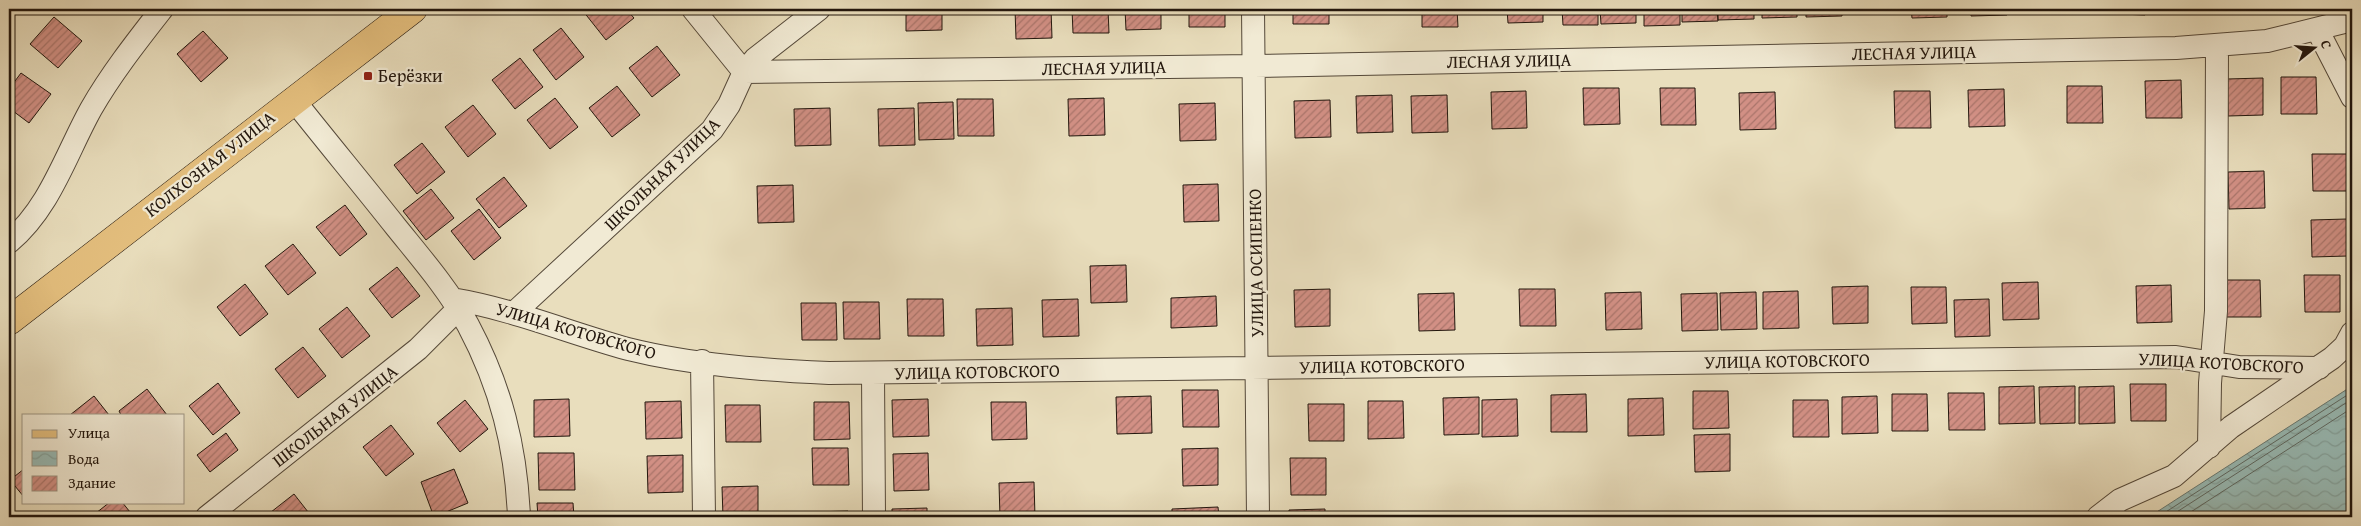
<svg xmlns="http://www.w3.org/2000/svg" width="2361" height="526" font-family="'Gentium Book Plus',serif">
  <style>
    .water { fill: url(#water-waves); stroke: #697972 }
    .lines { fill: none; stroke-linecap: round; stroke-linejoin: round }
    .shore { stroke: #5d6862; stroke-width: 1 }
    .building { fill: url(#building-hatch); stroke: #22160d }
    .minor-casing { stroke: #544839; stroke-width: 24 }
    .major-casing { stroke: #22160d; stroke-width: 29 }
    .minor { stroke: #f1ead4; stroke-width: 22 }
    .major { stroke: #e4bf7e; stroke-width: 28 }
    .poi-dot { fill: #8f2418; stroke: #f1ead4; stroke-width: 2 }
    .labels { text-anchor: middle; stroke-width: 4.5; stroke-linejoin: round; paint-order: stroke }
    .street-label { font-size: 18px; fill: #22160d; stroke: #f1ead4 }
    .poi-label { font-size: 18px; fill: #22160d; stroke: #f1ead4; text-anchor: start }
  </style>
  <defs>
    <pattern id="water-waves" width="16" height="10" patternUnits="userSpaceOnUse" patternTransform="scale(1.25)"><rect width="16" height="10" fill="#98bbb6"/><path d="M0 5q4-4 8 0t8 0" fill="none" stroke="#83a09b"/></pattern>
    <pattern id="building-hatch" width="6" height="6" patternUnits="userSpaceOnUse" patternTransform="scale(1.25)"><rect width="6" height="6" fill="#d29085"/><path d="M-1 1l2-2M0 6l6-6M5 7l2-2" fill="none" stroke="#aa756b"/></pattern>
  </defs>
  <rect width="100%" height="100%" fill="#e9debd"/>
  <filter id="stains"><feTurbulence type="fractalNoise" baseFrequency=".004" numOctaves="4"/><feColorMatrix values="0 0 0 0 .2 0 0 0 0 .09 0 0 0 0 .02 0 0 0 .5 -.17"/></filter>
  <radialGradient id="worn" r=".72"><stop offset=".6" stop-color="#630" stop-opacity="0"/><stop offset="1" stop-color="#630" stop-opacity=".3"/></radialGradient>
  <path class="water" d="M2352 386V510L2349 517H2149Z"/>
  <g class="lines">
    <path class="shore" d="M2158 517 2352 392
      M2169 517 2352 399
      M2183 517 2352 408"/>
  </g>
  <path class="building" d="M586 9H626L634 18 606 40 583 11Z
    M906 9H942V30L906 31Z
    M1015 9H1051L1052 38 1016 39Z
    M1072 9H1108L1109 33H1073Z
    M1125 9H1161V29L1126 30Z
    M1189 9H1225V27H1189Z
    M1293 9H1329V24H1293Z
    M1422 9H1457L1458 27H1422Z
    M1507 9H1543V22L1508 23Z
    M1562 9H1598V25H1563Z
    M1600 9H1636V23L1601 24Z
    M1644 9H1680V25L1644 26Z
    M1682 9H1717L1718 21 1682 22Z
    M1718 9H1754V19L1718 20Z
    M1762 9H1797V17L1762 18Z
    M1806 9H1842V16L1806 17Z
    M1911 9H1947V17L1912 18Z
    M1971 9H2007V15L1971 16Z
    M2056 9H2092V13L2056 14Z
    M2120 9H2145V15L2120 14Z
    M2158 9H2183L2182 14 2157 13Z
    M2191 9H2226V11L2191 12Z
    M54 17 82 41 58 68 30 44Z
    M561 28 584 57 556 80 533 50Z
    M203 31 228 58 201 82 177 54Z
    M657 46 680 75 652 97 629 68Z
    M520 58 543 87 515 109 492 80Z
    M21 73 51 94 29 123 9 108V89Z
    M2281 77H2316L2317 114H2281Z
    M2263 78V115L2228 116 2227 79Z
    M2181 80 2182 118H2146L2145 81Z
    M617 86 640 115 612 137 589 108Z
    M2067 86H2102L2103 123H2067Z
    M1583 88H1619L1620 124 1584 125Z
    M1660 88H1695L1696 125H1661Z
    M2004 89 2005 126 1969 127 1968 90Z
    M1526 91 1527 128 1492 129 1491 92Z
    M1894 91H1930L1931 128H1895Z
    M1775 92 1776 129 1740 130 1739 93Z
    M1392 95 1393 132 1357 133 1356 96Z
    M1447 95 1448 132 1412 133 1411 96Z
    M555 98 578 127 550 149 527 120Z
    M1104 98 1105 135 1069 136 1068 99Z
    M957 99H993L994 136H958Z
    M1330 100 1331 137 1295 138 1294 101Z
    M953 102 954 139 919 140 918 103Z
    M1215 103 1216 140 1180 141 1179 104Z
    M473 105 496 134 468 157 445 127Z
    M830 108 831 145 795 146 794 109Z
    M914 108 915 145 879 146 878 109Z
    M422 143 445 172 417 194 394 165Z
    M2312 154H2348L2349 191H2313Z
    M2264 171 2265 208 2229 209 2228 172Z
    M504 177 527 206 499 228 476 199Z
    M1218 184 1219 221 1184 222 1183 185Z
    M793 185 794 222 758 223 757 186Z
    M431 189 454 218 426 240 403 211Z
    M345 205 367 234 340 256 316 227Z
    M479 209 501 238 474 260 451 231Z
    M2347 219 2348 256 2312 257 2311 220Z
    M293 244 316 273 288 295 265 266Z
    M1126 265 1127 302 1091 303 1090 266Z
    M397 267 420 296 392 318 369 289Z
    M2304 275H2340V312H2305Z
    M2225 280H2260L2261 317H2226Z
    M2038 282 2039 319 2003 320 2002 283Z
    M245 284 268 314 240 336 217 307Z
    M2171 285 2172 322 2137 323 2136 286Z
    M1868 286V323L1833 324 1832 287Z
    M1911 287H1946L1947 323 1912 324Z
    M1330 289V326L1295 327 1294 290Z
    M1519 289H1555L1556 326H1520Z
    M1798 291 1799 328 1763 329V292Z
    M1641 292 1642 329 1606 330 1605 293Z
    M1756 292 1757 329 1721 330 1720 293Z
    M1454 293 1455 330 1419 331 1418 294Z
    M1717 293 1718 330 1682 331 1681 294Z
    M1216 296 1217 326 1171 328V298Z
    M907 299H943L944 336H908Z
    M1078 299 1079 336 1043 337 1042 300Z
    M1989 299 1990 336 1955 337 1954 300Z
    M843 302H879L880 339H844Z
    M801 303H836L837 340H802Z
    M347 307 370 336 342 358 319 329Z
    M1012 308 1013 345 977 346 976 309Z
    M303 347 326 376 298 398 275 369Z
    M218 383 240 413 213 435 189 406Z
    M2130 384H2166V421H2131Z
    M2034 386 2035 423 1999 424V387Z
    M2075 386V423L2040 424 2039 387Z
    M2114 386 2115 423 2079 424V387Z
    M147 389 167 415H121L119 411Z
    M1182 390H1218L1219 427H1183Z
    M1693 391H1728L1729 428 1693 429Z
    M1948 393H1984L1985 430H1949Z
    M1586 394 1587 432H1551V395Z
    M1892 394H1927L1928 431H1892Z
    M94 396 109 415H70Z
    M1151 396 1152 433 1117 434 1116 397Z
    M1877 396 1878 433 1842 434V397Z
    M1479 397V434L1444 435 1443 398Z
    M1663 398 1664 435 1628 436V399Z
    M569 399 570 436 534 437V400Z
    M928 399 929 436 893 437 892 400Z
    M1517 399 1518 436 1482 437V400Z
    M465 400 488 429 460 452 437 423Z
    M1793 400H1828L1829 437H1793Z
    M681 401 682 438 646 439 645 402Z
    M1368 401H1403L1404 438 1368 439Z
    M814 402H849L850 439 814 440Z
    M991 402H1026L1027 439 992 440Z
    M1308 404H1344V441H1309Z
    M725 405H760L761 442H726Z
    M391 425 414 454 386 476 363 447Z
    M226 433 238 450 210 472 197 455Z
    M1730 434V471L1695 472 1694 435Z
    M812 448H848L849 485H813Z
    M1218 448V485L1183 486 1182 449Z
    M538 453H574L575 490H539Z
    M928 453 929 490 894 491 893 454Z
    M683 455V492L648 493 647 456Z
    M1290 458H1326V495H1291Z
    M24 469V497L10 480Z
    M454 469 468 503 434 517 421 482Z
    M1034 482 1035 517H1000L999 483Z
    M758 486V517H723L722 487Z
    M294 494 312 517H267L266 516Z
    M110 502H122L134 517H91Z
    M537 503H573L574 517H538Z
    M1218 507 1219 517H1172V509Z
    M927 508V517H892V509Z
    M1325 509V517H1289V510Z
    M848 511V517H813V512Z
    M683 513V517H648L647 514Z"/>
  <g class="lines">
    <g class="minor-casing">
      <path id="minor" d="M693 9 744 72 1254 66 2176 48 2267 41 2352 20
        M1253 9 1258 517
        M2317 29 2352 97
        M293 99C327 142 362 184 396 227 421 258 448 289 468 325 501 387 516 447 519 517
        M9 242C50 208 66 154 91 109 111 74 137 41 162 9
        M452 299C513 309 569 333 628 349 692 365 764 370 829 373L2176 357 2239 367 2319 368
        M514 313 712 130 729 105 744 72 755 59 819 9
        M702 361 704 517
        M873 374 874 517
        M2209 447 2210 383 2216 311 2217 46
        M207 517 418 349 458 309
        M2098 517 2120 500 2174 476 2231 427 2332 358 2345 346 2352 333"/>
    </g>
    <g class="major-casing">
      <path id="major" d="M9 321 413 9"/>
    </g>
    <use href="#minor" class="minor"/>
    <use href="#major" class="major"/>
  </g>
  <rect class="poi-dot" x="363" y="71" width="10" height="10" rx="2.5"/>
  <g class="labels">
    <g class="street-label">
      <text transform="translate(1914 53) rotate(-1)" y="6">ЛЕСНАЯ УЛИЦА</text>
      <text transform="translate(1509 61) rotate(-1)" y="6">ЛЕСНАЯ УЛИЦА</text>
      <text transform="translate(1104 68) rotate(-1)" y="6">ЛЕСНАЯ УЛИЦА</text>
      <text transform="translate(210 164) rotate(-38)" y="6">КОЛХОЗНАЯ УЛИЦА</text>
      <text transform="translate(662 174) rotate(-44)" y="6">ШКОЛЬНАЯ УЛИЦА</text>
      <text transform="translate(1256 263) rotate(-91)" y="6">УЛИЦА ОСИПЕНКО</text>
      <text transform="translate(576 331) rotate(16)" y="6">УЛИЦА КОТОВСКОГО</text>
      <text transform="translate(1787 361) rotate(-1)" y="6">УЛИЦА КОТОВСКОГО</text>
      <text transform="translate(2221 363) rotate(3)" y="6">УЛИЦА КОТОВСКОГО</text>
      <text transform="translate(1382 366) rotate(-1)" y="6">УЛИЦА КОТОВСКОГО</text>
      <text transform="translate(977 372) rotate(-1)" y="6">УЛИЦА КОТОВСКОГО</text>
      <text transform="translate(335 416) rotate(-38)" y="6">ШКОЛЬНАЯ УЛИЦА</text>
    </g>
    <g class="poi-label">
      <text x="378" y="82">Берёзки</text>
    </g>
  </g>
  <rect width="2361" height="526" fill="none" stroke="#e9debd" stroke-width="30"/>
  <rect x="10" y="10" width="2341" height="506" fill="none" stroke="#22160d" stroke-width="2.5"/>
  <rect x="15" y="15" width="2331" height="496" fill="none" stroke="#22160d"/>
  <rect x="22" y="414" width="162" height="90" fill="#f1ead4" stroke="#9e9584"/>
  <rect x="32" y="430" width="25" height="8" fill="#e4bf7e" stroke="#9e9584"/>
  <text x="68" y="438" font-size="15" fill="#22160d">Улица</text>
  <rect x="32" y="451" width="25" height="15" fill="url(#water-waves)" stroke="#9e9584"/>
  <text x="68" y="464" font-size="15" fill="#22160d">Вода</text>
  <rect x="32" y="476" width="25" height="15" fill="url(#building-hatch)" stroke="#9e9584"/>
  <text x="68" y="488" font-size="15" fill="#22160d">Здание</text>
  <g transform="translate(2314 48) rotate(73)" stroke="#f1ead4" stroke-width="4" paint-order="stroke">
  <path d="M0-4L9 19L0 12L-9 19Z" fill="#22160d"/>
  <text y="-8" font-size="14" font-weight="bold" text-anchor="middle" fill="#22160d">С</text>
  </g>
  <rect width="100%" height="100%" filter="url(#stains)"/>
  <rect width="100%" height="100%" fill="url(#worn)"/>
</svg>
